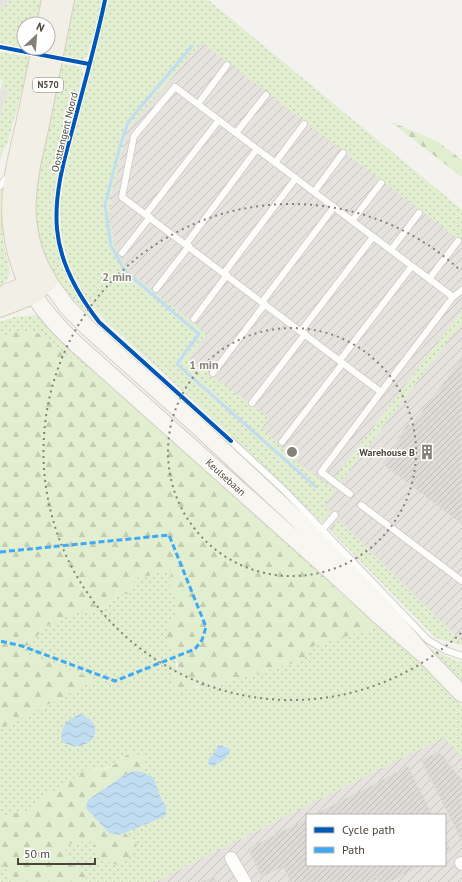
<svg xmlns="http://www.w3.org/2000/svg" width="462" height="882" font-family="'PT Sans',sans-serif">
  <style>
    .industrial { fill: url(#industrial-furrows); fill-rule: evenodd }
    .green { fill: url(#green-dots); fill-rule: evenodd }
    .forest { fill: url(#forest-firs) }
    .parking { fill: #e6e3df }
    .water { fill: url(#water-waves) }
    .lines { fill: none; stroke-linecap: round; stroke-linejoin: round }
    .stream { stroke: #c0ddf1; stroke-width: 3 }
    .building { fill: url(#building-hatch); stroke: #dcd9d4 }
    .service-casing { stroke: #d2d0cb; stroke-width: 8 }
    .minor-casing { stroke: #d2d0cb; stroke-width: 14 }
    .secondary-casing { stroke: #d3cfc5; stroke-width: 18 }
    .primary-casing { stroke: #d6cebb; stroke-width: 20 }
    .service { stroke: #fdfdfc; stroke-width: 6 }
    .minor { stroke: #fdfdfc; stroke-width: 12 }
    .secondary { stroke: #f7f6f1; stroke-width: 16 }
    .primary { stroke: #f2efe6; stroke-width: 18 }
    .quiet { stroke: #3fa9f5; stroke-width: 3; stroke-dasharray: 6 3; stroke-linecap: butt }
    .cycleway-casing { stroke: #fff; stroke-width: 6 }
    .cycleway { stroke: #0057b8; stroke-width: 4 }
    .ring { fill: none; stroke: #868178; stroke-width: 2; stroke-dasharray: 2 4 }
    .labels { text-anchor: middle; stroke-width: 3; stroke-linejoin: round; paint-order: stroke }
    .shield { fill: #fff; stroke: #817c74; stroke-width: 1 }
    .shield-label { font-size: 9px; font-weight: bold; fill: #4b4439 }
    .street-label { font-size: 10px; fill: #4b4439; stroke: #fff }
    .poi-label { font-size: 10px; font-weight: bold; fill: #4b4439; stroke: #fff; text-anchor: end }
    .centre { fill: #868178; stroke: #fff; stroke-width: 2 }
    .ring-label { font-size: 12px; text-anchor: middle; font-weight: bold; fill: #868178; stroke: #fff; stroke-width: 3; stroke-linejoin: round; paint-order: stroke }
  </style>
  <defs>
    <pattern id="industrial-furrows" width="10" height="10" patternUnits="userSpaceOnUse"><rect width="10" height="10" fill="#e6e2de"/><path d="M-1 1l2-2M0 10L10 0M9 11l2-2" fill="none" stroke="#c7c3bf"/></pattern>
    <pattern id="green-dots" width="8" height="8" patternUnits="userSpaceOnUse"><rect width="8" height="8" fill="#e1eecf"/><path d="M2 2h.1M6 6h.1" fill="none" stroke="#c3cdb2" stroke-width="1.8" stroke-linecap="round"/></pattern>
    <pattern id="forest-firs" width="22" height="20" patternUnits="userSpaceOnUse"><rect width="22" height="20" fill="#e1eecf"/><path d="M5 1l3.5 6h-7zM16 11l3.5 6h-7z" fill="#c3cdb2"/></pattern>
    <pattern id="water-waves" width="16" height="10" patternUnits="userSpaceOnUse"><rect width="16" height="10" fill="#c0ddf1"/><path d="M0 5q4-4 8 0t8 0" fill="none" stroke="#a6bfcf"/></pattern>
    <pattern id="building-hatch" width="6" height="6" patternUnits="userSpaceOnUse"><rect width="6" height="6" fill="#dedbd6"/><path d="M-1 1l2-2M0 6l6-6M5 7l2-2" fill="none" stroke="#c0bdb8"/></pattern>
  </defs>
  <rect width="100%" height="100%" fill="#f4f2ee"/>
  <path class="industrial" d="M214 5 462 210V645L436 638 321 521 170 379 122 272 102 207 123 117Z
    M462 730V882H155L444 737ZM307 815H445V865H307Z"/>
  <path class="green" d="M10 0H43L37 24H24V48L0 43V12Z
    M72 0H102L100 13 88 55 83 60 60 55Z
    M108 0H208L462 210V242L202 43 132 124 127 132 111 196 110 219 115 248 129 272 208 334 189 358 269 418 262 428 298 463 335 490 325 506 331 512 321 521 170 379 107 323 85 297 68 263 61 232 60 206 63 183 69 151Z
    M0 52 31 57 8 142 2 153 0 162V117L8 91 1 88 3 81 0 79Z
    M59 63 81 67 83 74 56 185 53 218 60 257 68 280 91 318C75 301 55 283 46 261 42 251 37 239 36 229 29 176 49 114 59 63Z
    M2 187 1 205 3 239 10 272 8 278 0 288V190Z
    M462 311V323L341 482 335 477Z
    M36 315 96 373 73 360 40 334 22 330 0 338V322L14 317Z
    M338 519 462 642V645L436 638 334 534V527Z
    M172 569 169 583 176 600 175 616 167 640C178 658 178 661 173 682L197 688 224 682 297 662 303 659 312 646 374 628 347 599 381 624 453 694 462 706V758L444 737 155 882H86L85 873 72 866 65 848 72 843 94 841 137 844 125 833 120 835 123 757C107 770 103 769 83 770L72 781 38 800 26 811 18 812 6 816 0 814V729L96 680 18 651 31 643 45 627 68 615 106 608 134 579ZM225 745 229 748 230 752 220 761 217 750 218 746Z
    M424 646 450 658 462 662V685Z
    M0 862 7 870 12 882H0Z"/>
  <path class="forest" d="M389 121 437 141 462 160V177Z
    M22 330 40 334 73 360 96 373C190 455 289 536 374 628L313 646 303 659 297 662 224 682 175 691 173 682 178 665 174 652 167 640 168 624 175 616 176 600 169 583 172 570 135 579 133 593 117 595 106 608 68 615 45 627 31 643 18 651 96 680 0 729V338Z
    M133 752 145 758 142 772C127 771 117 780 104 788L120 835 125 833 137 844 134 853 120 866 104 860 95 851 94 841 72 843 65 848 72 866 85 873 86 882H12L7 870 0 862V814L6 816 18 812 26 811 38 800 72 781 83 770C92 770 104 771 112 766 119 761 124 756 133 752Z"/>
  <path class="parking" d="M0 0H10L0 12Z
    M1 88 8 91 0 117V91Z"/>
  <path class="water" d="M80 714C113 726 86 759 62 741 59 727 67 720 80 714Z
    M221 745 229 748 230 752C227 759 218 765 210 766L208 762C209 756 216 752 218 746Z
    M133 771 142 772 154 778 158 792 166 807 165 816 120 835 109 833 86 808 88 800 121 777Z"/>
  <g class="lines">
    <path class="stream" d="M192 46 128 122 120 146 105 205 111 246 125 271 199 334 177 364 316 487"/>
  </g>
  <path class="building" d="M462 359V524L383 464 401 440 398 438 408 424 411 426Z
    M439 752 462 780V841L421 760Z
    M408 767 432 815H345L338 803Z
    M338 803 345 815H314Z
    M307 819V865H370L377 879 372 882H291L283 866 262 877 248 849Z
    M445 840 451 851 445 854Z
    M370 865H422L389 882H379Z
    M214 877 216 882H201Z"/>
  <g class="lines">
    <g class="service-casing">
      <path id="service" d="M198 104 227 65
        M236 133 266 95
        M275 163 304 124
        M0 186 9 175
        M314 192 343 153
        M146 214 219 120
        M352 221 381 183
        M186 244 257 149
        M391 250 419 213
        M122 253 150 217
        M224 273 296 178
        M429 279 458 241
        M156 289 189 246
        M453 297 175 87 134 136 122 197 381 392 453 297 462 290
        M262 302 334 207
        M194 319 227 275
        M301 331 373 237
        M340 360 412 266
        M213 373 265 304
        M252 403 305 334
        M231 441 284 490 428 640 445 650 462 656
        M282 442 343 363
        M350 494 321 472 381 392
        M361 505 462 581
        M322 530 335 515"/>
    </g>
    <g class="minor-casing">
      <path id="minor" d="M231 858 245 882
        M461 863 462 864"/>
    </g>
    <g class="secondary-casing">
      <path id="secondary" d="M424 655 377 614 336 576 76 344C57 326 40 308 28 285L48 281 68 308 88 328 194 423 298 520 384 608 424 655 462 694"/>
    </g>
    <g class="primary-casing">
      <path id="primary" d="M46 24 51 0
        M7 293 28 285C20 266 14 247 12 226 8 190 18 155 26 120 31 96 36 72 41 48
        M0 308 33 295 48 281C36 263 29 240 27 218 25 187 33 155 40 125 48 83 57 42 65 0"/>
    </g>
    <use href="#service" class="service"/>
    <use href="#minor" class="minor"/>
    <use href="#secondary" class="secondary"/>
    <use href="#primary" class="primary"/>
    <path class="quiet" d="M0 552 169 535 206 627 202 640 195 649 115 681 22 646 0 641"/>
    <g class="cycleway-casing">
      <path id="cycleway" d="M105 0C96 43 84 85 73 127 64 160 54 194 57 229 60 263 78 295 99 322L231 441
        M0 47 89 64"/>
    </g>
    <use href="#cycleway" class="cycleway"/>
  </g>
  <g class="ring">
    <circle cx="292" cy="452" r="124"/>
    <path d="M461 633A248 248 0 1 1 461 271"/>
  </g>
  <defs>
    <g id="building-bare" transform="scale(1.2)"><path d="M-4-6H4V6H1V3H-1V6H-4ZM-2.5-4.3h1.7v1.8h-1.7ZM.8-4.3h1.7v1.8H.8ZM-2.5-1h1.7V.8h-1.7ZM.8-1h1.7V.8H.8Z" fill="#868178" stroke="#fff" stroke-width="2.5" paint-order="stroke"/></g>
  </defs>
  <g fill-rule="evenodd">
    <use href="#building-bare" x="427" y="452"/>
  </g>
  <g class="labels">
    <rect class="shield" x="33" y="78" width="30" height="14" rx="3"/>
    <g class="shield-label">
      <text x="48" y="88">N570</text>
    </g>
    <g class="street-label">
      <text transform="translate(64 132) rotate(-76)" y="4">Oosttangent Noord</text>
      <text transform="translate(226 477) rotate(42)" y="4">Keulsebaan</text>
    </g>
    <g class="poi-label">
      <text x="415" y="456">Warehouse B</text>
    </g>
  </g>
  <circle cx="292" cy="452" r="6" class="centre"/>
  <g class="ring-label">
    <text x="117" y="281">2 min</text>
    <text x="204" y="369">1 min</text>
  </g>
  <rect x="306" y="814" width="140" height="52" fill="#ffffff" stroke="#b7b4b0"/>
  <rect x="314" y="827" width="20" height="6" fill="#0057b8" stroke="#b7b4b0"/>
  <text x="342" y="834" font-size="12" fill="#4b4439">Cycle path</text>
  <rect x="314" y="847" width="20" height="6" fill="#3fa9f5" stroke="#b7b4b0"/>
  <text x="342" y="854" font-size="12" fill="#4b4439">Path</text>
  <g transform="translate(36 36) rotate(26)"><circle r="19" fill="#ffffff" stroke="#b7b4b0"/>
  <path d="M0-3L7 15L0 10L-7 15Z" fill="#868178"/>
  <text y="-6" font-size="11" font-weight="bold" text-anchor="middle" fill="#4b4439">N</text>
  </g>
  <path d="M18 858v6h77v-6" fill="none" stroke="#4b4439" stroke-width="2"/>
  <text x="24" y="858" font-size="12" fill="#4b4439" stroke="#ffffff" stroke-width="3" paint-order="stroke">50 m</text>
</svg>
